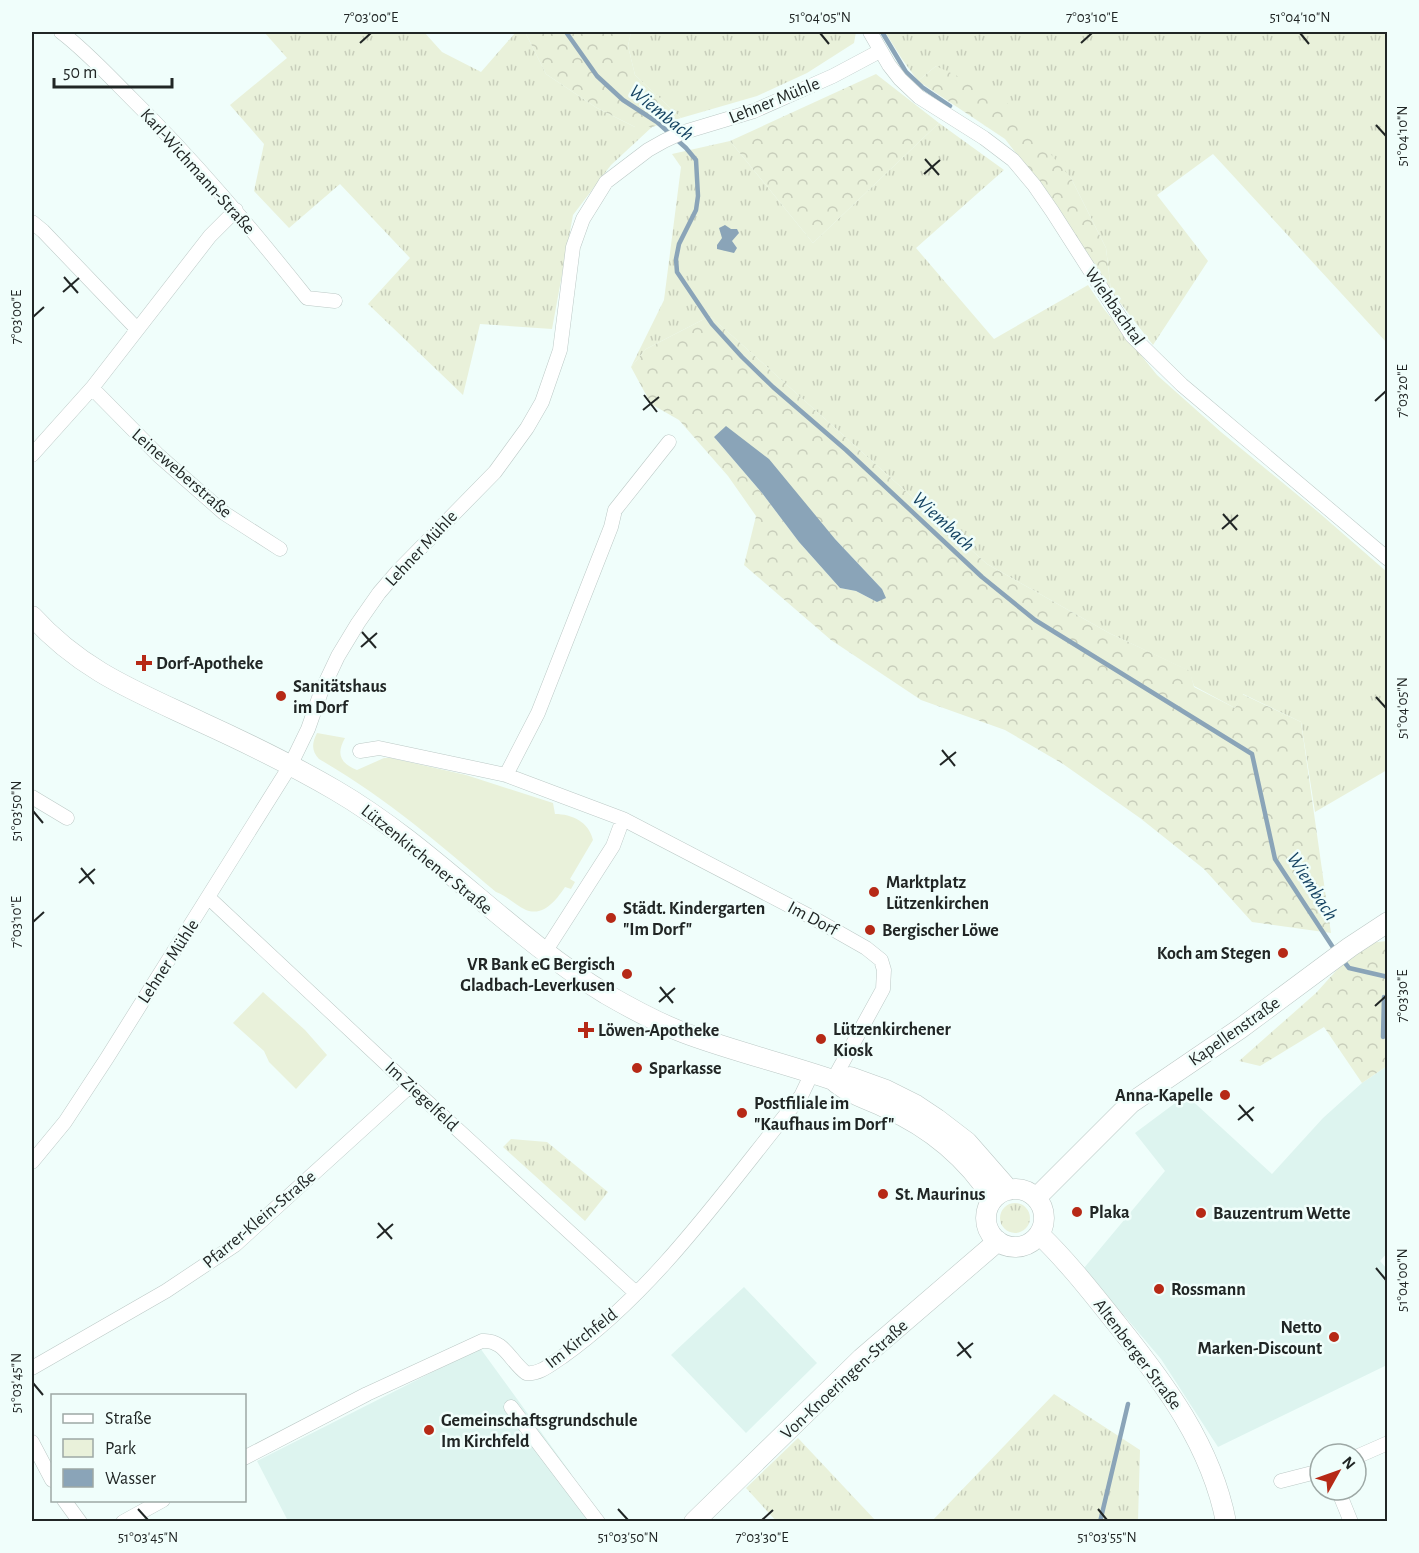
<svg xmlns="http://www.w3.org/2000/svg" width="1419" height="1553" font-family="'Alegreya Sans',sans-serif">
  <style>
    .built { fill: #ddf4ef }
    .grass { fill: url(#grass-tufts) }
    .forest { fill: url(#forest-crowns); fill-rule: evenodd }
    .green { fill: #e9f1da }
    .water { fill: #8aa4b8 }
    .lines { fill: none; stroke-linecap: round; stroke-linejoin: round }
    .stream { stroke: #8aa4b8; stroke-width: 4.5 }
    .minor-casing { stroke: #bcc9c6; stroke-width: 15 }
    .secondary-casing { stroke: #bcc9c6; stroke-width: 21 }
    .minor { stroke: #fff; stroke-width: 14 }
    .secondary { stroke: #fff; stroke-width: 20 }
    .ticks { fill: none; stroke: #212625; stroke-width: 2 }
    .poi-dot { fill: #b62916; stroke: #f0fefb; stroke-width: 2 }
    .labels { text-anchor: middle; stroke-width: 5; stroke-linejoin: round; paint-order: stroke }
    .street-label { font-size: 18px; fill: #212625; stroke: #f0fefb }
    .poi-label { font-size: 18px; font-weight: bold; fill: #212625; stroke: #f0fefb; text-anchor: start }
    .water-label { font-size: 20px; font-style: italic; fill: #154362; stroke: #f0fefb }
    .neatline { fill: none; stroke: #212625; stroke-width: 2 }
    .ticks-label { font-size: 15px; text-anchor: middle; fill: #212625 }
  </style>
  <defs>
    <pattern id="grass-tufts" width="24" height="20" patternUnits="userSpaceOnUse" patternTransform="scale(1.5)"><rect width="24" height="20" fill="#e9f1da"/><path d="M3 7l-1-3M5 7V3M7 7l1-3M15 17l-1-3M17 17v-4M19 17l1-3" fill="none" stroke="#c8cebb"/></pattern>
    <pattern id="forest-crowns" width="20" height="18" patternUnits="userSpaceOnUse" patternTransform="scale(1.5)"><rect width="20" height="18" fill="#e9f1da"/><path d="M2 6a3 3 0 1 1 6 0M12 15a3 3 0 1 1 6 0" fill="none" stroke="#c8cebb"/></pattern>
  </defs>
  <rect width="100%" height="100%" fill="#f0fefb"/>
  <path class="built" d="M1387 1066 1388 1252 1380 1261 1387 1269V1365L1218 1447 1161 1359 1084 1268 1165 1171 1135 1133 1186 1095 1272 1174 1323 1118 1362 1083Z
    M744 1287 817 1363 746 1433 671 1355Z
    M480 1348 570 1472 590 1521H288L257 1461Z"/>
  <path class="grass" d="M264 32H424L442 52 481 72 516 32H525L546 74 597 108 635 127H652L611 165 573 215 552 329 480 324 463 395 368 304 410 258 340 184 289 228 254 191 264 144 230 105 287 58Z
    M631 32H856L854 43 807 73 757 96 681 118 635 75 628 46Z
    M885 32H1387V343L1213 154 1157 195 1208 261 1153 345 1111 291 1106 248 1071 178 936 66 918 81 902 59Z
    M939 123 1004 170 916 248 994 339 1088 285 1104 309 1157 375 1221 432 1317 511 1387 572V770L1315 812 1301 722 1243 694 1235 708 1194 686 1189 671 1109 633 987 564 710 316 646 349 631 367 664 300 681 167 672 154 730 141 813 243Z
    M511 1139 547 1142 608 1192 585 1221 503 1147Z
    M1000 1218a15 15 0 1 1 30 0a15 15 0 1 1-30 0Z
    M1054 1394 1140 1450 1138 1521H932Z
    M798 1438 876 1521H776L746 1488Z"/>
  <path class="forest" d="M525 32H631L628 46 635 75 681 118 652 127H635L597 108 546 74Z
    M936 66 1002 97 1071 178 1106 248 1111 291 1054 202 1005 139 918 81Z
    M876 74 939 123 813 243 730 141Z
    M710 316 987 564 1109 633 1190 671 1194 687 1235 708 1242 694 1301 722 1331 933 1252 922 1204 869 1140 818 1063 764 1005 730 921 700 831 640 744 565 756 516 728 476 679 420 651 404 631 367 646 349ZM714 437 835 539 882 589 877 602 856 591 840 588 799 542 762 493Z
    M1387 941V1066L1362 1083 1324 1027 1260 1066 1239 1061 1316 993 1343 963 1368 943Z"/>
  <path class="green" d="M317 733 345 738C336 754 340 763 357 770L384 758H391L466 775 553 803 555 814C572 814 589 822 593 840L570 879 575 882 571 889 565 887C557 899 544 917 526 910 515 905 507 896 496 892 437 842 386 798 319 759 311 750 312 743 317 733Z
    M263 992 305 1030 327 1055 296 1089 269 1062 264 1051 233 1023Z"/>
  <path class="water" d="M725 225 731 229H737L739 233 732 241 737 248 734 253 717 249V245L722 238 719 228Z
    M726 426 769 459 835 539 882 589 886 598 877 602 856 591 840 588 799 542 762 493 714 437Z"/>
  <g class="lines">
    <path class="stream" d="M566 32 597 76 623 100 657 122 686 148 696 160 698 196 696 210 679 244 676 259 677 272 712 324 742 357 773 387 846 450 982 577 1035 620 1252 754 1275 859 1336 952
      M882 32 906 72 922 87 950 106
      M1342 959 1349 968 1388 977
      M1383 1037 1384 997
      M1100 1522 1128 1404"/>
    <g class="minor-casing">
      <path id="minor" d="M61 32C86 51 108 75 131 98 195 161 251 228 307 298L335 301
        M870 32 889 65 900 79 919 97 984 138 1013 160 1034 185 1052 211 1132 336 1182 385 1388 559
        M32 222 43 231 137 329
        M92 388 158 455 224 513 280 549
        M32 455 92 388 210 236 236 210
        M360 751 379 748 506 775 623 819 815 919 866 948 881 960 884 970 883 989 833 1080
        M506 775 538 713 611 527 615 510 669 442
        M32 797 67 818
        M209 898 410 1086 636 1293
        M545 952 613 846 623 819
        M32 1162 65 1122 107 1058 290 766 308 729 321 692 338 656 358 623 379 593 398 571 495 472 527 428 542 402 560 350 573 247 583 219 606 182 648 150 664 141 681 133 754 111 833 76 880 51
        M32 1368 166 1291 235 1245 410 1086
        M511 1407 598 1522
        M32 1442 52 1480
        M1356 1457 1388 1443
        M244 1458 367 1394 482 1341C504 1339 510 1361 526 1373 539 1375 551 1364 562 1357 657 1290 728 1185 801 1096L812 1073
        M1281 1481 1320 1471
        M1338 1490 1351 1522
        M64 1500 80 1522
        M123 1522 163 1500"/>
    </g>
    <g class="secondary-casing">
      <path id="secondary" d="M32 616C82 671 135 691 201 722 247 743 292 765 335 790 433 847 509 935 606 994 632 1009 661 1025 690 1035 737 1052 786 1064 833 1080 848 1094 868 1099 886 1108 930 1127 968 1159 993 1199
        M833 1080 850 1077 886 1090 916 1105 937 1119 967 1142 1009 1190
        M986 1218a29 29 0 1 1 58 0a29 29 0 1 1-58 0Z
        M1036 1198 1131 1103 1241 1028 1350 947 1388 922
        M1040 1235C1068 1262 1092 1293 1117 1324 1165 1384 1211 1445 1226 1522
        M694 1522 862 1358 998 1241"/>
    </g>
    <use href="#minor" class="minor"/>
    <use href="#secondary" class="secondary"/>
  </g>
  <path class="ticks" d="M820 33 829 44M1300 33 1309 44M360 43 371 33M1081 43 1092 33M1376 125 1386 136M925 159 939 175M924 174 940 160M64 277 78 293M63 292 79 278M33 317 44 307M644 395 657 412M1375 401 1386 391M643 410 659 397M1223 514 1237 530M1222 529 1238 515M362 632 376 648M361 647 377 633M1376 697 1386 708M942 750 955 766M940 765 956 752M33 811 43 823M81 868 94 884M79 883 95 869M33 922 44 912M660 987 673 1003M659 1002 675 988M1375 1006 1386 996M1239 1105 1253 1121M1238 1120 1254 1107M378 1223 392 1239M377 1238 393 1224M1376 1268 1386 1280M958 1342 971 1358M957 1356 973 1343M33 1383 43 1395M138 1509 148 1520M618 1509 628 1520M1098 1509 1107 1520M762 1520 773 1510"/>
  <g class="poi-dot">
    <path d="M141 654h6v6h6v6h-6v6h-6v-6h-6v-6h6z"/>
    <circle cx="281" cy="696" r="6"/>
    <circle cx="874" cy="892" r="6"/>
    <circle cx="611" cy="918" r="6"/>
    <circle cx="870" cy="930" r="6"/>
    <circle cx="1283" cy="953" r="6"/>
    <circle cx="627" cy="974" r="6"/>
    <path d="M583 1021h6v6h6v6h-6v6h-6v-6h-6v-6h6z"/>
    <circle cx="821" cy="1039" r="6"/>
    <circle cx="637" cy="1068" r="6"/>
    <circle cx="1225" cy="1095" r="6"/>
    <circle cx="742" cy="1113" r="6"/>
    <circle cx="883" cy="1194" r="6"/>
    <circle cx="1077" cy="1212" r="6"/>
    <circle cx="1201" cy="1213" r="6"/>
    <circle cx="1159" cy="1289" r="6"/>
    <circle cx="1334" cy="1337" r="6"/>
    <circle cx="429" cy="1430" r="6"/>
  </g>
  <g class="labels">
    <g class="street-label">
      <text transform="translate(774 100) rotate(-22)" y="6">Lehner Mühle</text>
      <text transform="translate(198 171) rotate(48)" y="6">Karl-Wichmann-Straße</text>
      <text transform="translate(1115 306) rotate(55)" y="6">Wiehbachtal</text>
      <text transform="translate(182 473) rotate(41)" y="6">Leineweberstraße</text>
      <text transform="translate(421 548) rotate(-47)" y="6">Lehner Mühle</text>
      <text transform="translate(427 859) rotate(39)" y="6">Lützenkirchener Straße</text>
      <text transform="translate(813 918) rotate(28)" y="6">Im Dorf</text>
      <text transform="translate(168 961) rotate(-57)" y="6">Lehner Mühle</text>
      <text transform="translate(1234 1031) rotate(-35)" y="6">Kapellenstraße</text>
      <text transform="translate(422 1096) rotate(43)" y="6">Im Ziegelfeld</text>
      <text transform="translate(259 1219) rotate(-40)" y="6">Pfarrer-Klein-Straße</text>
      <text transform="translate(581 1338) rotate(-38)" y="6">Im Kirchfeld</text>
      <text transform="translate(1138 1354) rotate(53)" y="6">Altenberger Straße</text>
      <text transform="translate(844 1379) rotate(-43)" y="6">Von-Knoeringen-Straße</text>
    </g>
    <g class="poi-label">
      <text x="156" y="669">Dorf-Apotheke</text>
      <text x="293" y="692">Sanitätshaus<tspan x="293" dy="21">im Dorf</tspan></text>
      <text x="886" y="888">Marktplatz<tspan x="886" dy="21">Lützenkirchen</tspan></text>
      <text x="623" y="914">Städt. Kindergarten<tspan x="623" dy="21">"Im Dorf"</tspan></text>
      <text x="882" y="936">Bergischer Löwe</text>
      <text x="1271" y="959" text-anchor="end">Koch am Stegen</text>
      <text x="615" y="970" text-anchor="end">VR Bank eG Bergisch<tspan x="615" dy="21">Gladbach-Leverkusen</tspan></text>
      <text x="833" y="1035">Lützenkirchener<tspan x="833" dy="21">Kiosk</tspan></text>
      <text x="598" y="1036">Löwen-Apotheke</text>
      <text x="649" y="1074">Sparkasse</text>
      <text x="1213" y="1101" text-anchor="end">Anna-Kapelle</text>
      <text x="754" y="1109">Postfiliale im<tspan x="754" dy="21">"Kaufhaus im Dorf"</tspan></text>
      <text x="895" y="1200">St. Maurinus</text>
      <text x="1089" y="1218">Plaka</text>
      <text x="1213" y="1219">Bauzentrum Wette</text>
      <text x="1171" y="1295">Rossmann</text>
      <text x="1322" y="1333" text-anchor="end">Netto<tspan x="1322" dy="21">Marken-Discount</tspan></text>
      <text x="441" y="1426">Gemeinschaftsgrundschule<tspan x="441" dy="21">Im Kirchfeld</tspan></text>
    </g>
    <g class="water-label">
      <text transform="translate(662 112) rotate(39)" y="7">Wiembach</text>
      <text transform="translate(944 521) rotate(43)" y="7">Wiembach</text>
      <text transform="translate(1313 886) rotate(57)" y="7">Wiembach</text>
    </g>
  </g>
  <rect width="1419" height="1553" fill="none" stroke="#f0fefb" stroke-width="66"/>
  <rect x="51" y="1394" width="195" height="108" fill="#f0fefb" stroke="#9da8a5" stroke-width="1.5"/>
  <rect x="63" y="1414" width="30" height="9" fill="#ffffff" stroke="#9da8a5" stroke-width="1.5"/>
  <text x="105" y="1424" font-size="18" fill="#212625">Straße</text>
  <rect x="63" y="1439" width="30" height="18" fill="#e9f1da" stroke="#9da8a5" stroke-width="1.5"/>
  <text x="105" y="1454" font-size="18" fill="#212625">Park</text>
  <rect x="63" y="1469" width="30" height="18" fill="#8aa4b8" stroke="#9da8a5" stroke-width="1.5"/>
  <text x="105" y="1484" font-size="18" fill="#212625">Wasser</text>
  <g transform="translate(1338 1472) rotate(50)"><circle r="28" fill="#f0fefb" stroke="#9da8a5" stroke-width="1.5"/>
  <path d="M0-4.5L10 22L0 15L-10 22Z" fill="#b62916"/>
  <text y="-9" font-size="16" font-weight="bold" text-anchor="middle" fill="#212625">N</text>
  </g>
  <path d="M54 78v9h118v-9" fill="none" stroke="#212625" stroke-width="3"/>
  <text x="63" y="78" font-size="18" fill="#212625" stroke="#f0fefb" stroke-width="4.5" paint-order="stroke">50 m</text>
  <rect x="33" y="33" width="1353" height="1487" class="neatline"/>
  <g class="ticks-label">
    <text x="371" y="22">7°03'00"E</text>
    <text x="820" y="22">51°04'05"N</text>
    <text x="1092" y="22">7°03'10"E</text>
    <text x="1300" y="22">51°04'10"N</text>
    <text transform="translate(1402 136) rotate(-90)" y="5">51°04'10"N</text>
    <text transform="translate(16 317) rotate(-90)" y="5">7°03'00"E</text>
    <text transform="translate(1402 391) rotate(-90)" y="5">7°03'20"E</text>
    <text transform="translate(1402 708) rotate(-90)" y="5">51°04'05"N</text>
    <text transform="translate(16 811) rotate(-90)" y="5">51°03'50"N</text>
    <text transform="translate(16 922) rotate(-90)" y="5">7°03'10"E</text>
    <text transform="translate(1402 996) rotate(-90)" y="5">7°03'30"E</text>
    <text transform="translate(1402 1280) rotate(-90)" y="5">51°04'00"N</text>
    <text transform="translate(16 1383) rotate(-90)" y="5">51°03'45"N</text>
    <text x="148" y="1542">51°03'45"N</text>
    <text x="628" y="1542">51°03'50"N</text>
    <text x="762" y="1542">7°03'30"E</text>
    <text x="1107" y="1542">51°03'55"N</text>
  </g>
</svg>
